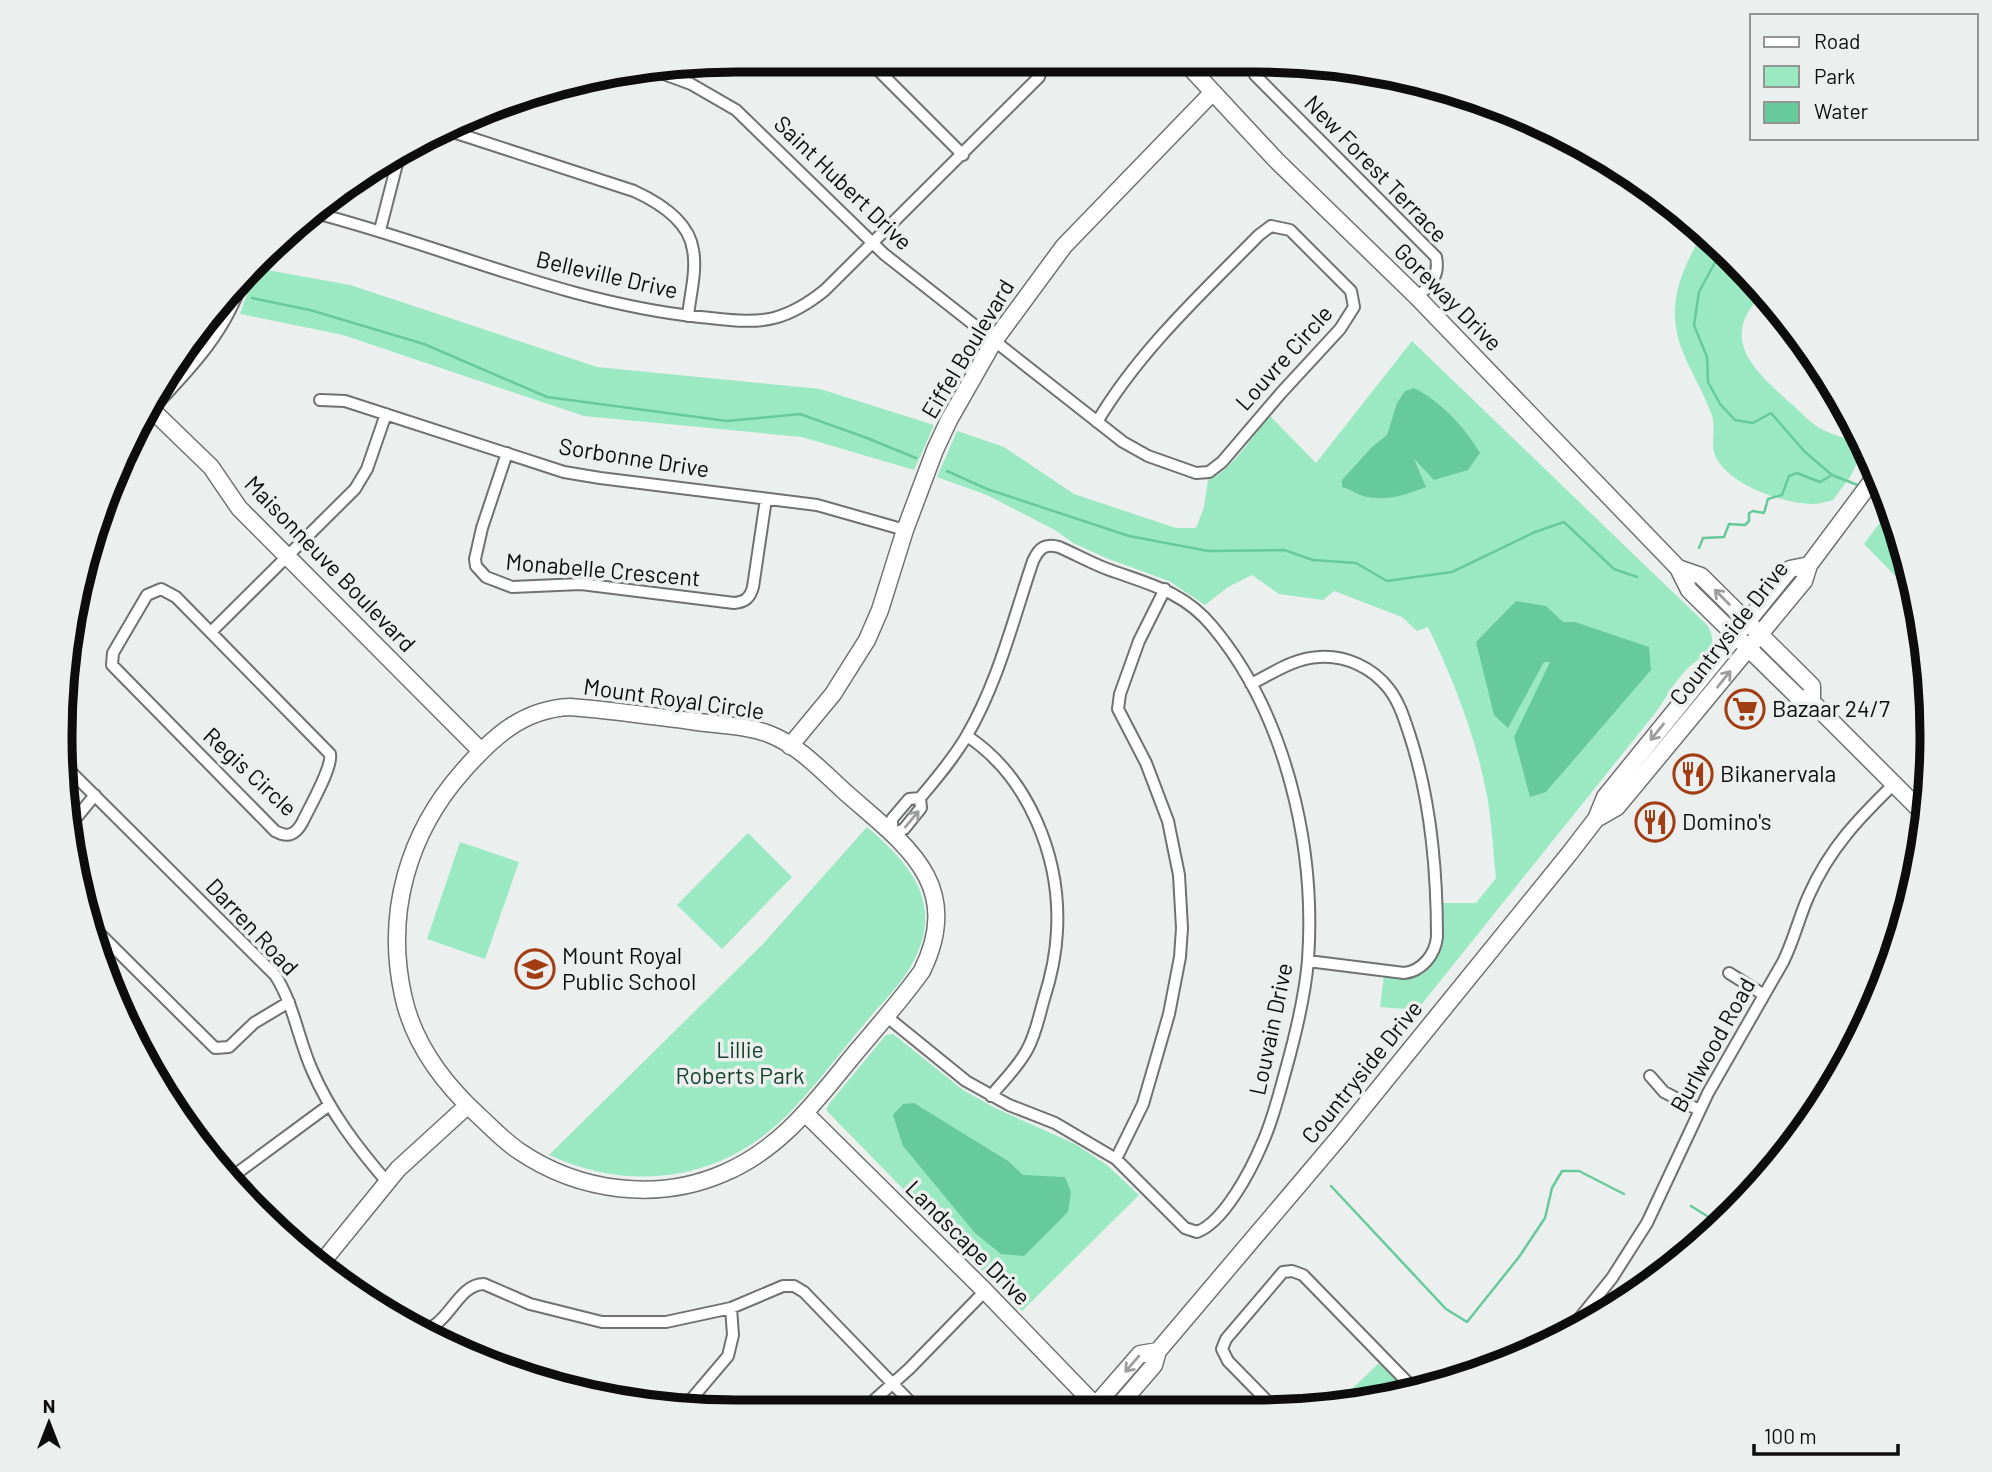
<svg xmlns="http://www.w3.org/2000/svg" width="1992" height="1472" font-family="Barlow,sans-serif">
  <style>
    .green { fill: #9be9c2 }
    .water { fill: #67ca9d }
    .lines { fill: none; stroke-linecap: round; stroke-linejoin: round }
    .stream { stroke: #67ca9d; stroke-width: 2.5 }
    .street-casing { stroke: #6f7271; stroke-width: 14 }
    .secondary-casing { stroke: #6f7271; stroke-width: 19 }
    .street { stroke: #fff; stroke-width: 10 }
    .secondary { stroke: #fff; stroke-width: 16 }
    .oneway { stroke: #9e9e9e }
    .labels { text-anchor: middle; stroke-width: 7; stroke-linejoin: round; paint-order: stroke }
    .street-label { font-size: 23px; fill: #0c0d0c; stroke: #ebefed }
    .poi-label { font-size: 23px; fill: #0c0d0c; stroke: #ebefed; text-anchor: start }
    .park-label { font-size: 23px; fill: #17422f; stroke: #ebefed }
    .rim { fill: none; stroke: #0c0d0c; stroke-width: 9 }
  </style>
  <rect width="100%" height="100%" fill="#ebefed"/>
  <path class="green" d="M1700 238 1762 295C1718 338 1754 370 1788 401 1799 410 1809 422 1821 429 1836 437 1855 439 1864 449L1850 477 1833 500C1826 502 1819 504 1812 504 1784 504 1726 484 1715 455 1710 443 1717 426 1711 413 1703 391 1690 371 1682 350 1666 308 1679 275 1700 238Z
    M256 268 350 285 597 367 820 389 934 425 914 470 802 437 584 416 343 335 240 314Z
    M1412 341 1707 625C1711 631 1714 640 1711 647 1707 655 1692 663 1686 670 1674 683 1666 698 1656 712L1417 1010 1380 1007 1384 976 1411 979 1422 974 1430 965 1441 950 1443 903H1476L1496 878C1493 851 1492 823 1487 796 1476 737 1454 681 1428 627L1417 631 1402 617 1334 591 1323 600 1279 594 1252 575 1228 587 1205 605 1169 581 1106 558 1073 543 1055 530 987 495 937 477 957 431 1004 447 1074 494 1176 528H1196L1204 507 1208 480C1234 468 1252 437 1269 415L1316 463Z
    M1890 509 1909 561 1915 596 1864 544Z
    M867 827C909 863 944 902 914 960 903 983 881 1003 865 1023 840 1053 816 1085 789 1113 724 1180 634 1194 549 1155L761 946Z
    M748 833 792 877 722 949 677 905Z
    M460 842 519 862 485 959 427 939Z
    M893 1034 963 1090 995 1108 1075 1144 1107 1165 1139 1195 1022 1311 826 1110 829 1104 886 1035Z
    M1379 1363 1406 1390 1345 1407H1333Z"/>
  <path class="water" d="M1414 388C1440 401 1465 427 1480 453L1468 470 1434 480 1414 459 1426 487C1405 495 1386 502 1363 496 1356 494 1351 489 1342 487V480L1372 447 1387 435 1397 403 1405 391Z
    M1516 601 1546 606 1563 622H1575L1649 647 1651 670 1546 792 1530 797 1514 737 1550 662H1544L1508 728 1494 715 1476 642Z
    M914 1103 1008 1161 1023 1175 1065 1177 1071 1192 1068 1212 1024 1256 1001 1254 975 1233 903 1146 893 1115 903 1104Z"/>
  <g class="lines">
    <path class="stream" d="M1719 255 1699 292 1694 325 1707 357 1708 382 1720 404 1735 420 1753 423 1771 413 1805 452 1832 475 1860 486
      M252 298 310 310 424 344 547 397 727 421 800 414 867 438 916 458
      M947 471 987 489 1129 536 1208 551 1284 550 1313 560 1356 563 1387 581 1452 572 1535 532 1564 522 1614 569 1637 577
      M1872 491 1885 497
      M1699 548 1703 538 1724 537 1729 524 1745 525 1749 521V513L1753 511 1764 513 1768 499 1782 495 1789 476 1797 473 1820 482 1832 475
      M1331 1186 1446 1309 1467 1322 1519 1257 1545 1218 1552 1188 1562 1171H1579L1624 1194
      M1691 1206 1718 1223 1717 1227"/>
    <g class="street-casing">
      <path id="street" d="M868 60 963 155
        M653 70 691 84 736 110 884 254 1123 442 1148 456 1196 473 1209 472 1222 462 1281 393 1340 329 1354 307 1351 291 1290 230 1271 226 1259 235C1201 294 1139 351 1097 422
        M1255 75 1436 257C1440 276 1430 286 1417 297
        M453 132 634 191C658 202 689 221 693 250 697 271 690 295 688 316
        M315 213C444 246 566 303 700 317 724 319 750 324 774 318 793 313 809 303 825 290L1039 77 1043 65 1042 60
        M380 230 399 156
        M320 400 345 401 564 472 600 478 817 505 905 530
        M137 425C180 379 226 337 244 275
        M507 453 482 528 475 559 476 566 486 577 512 587 581 584 734 603C745 602 750 598 753 587L766 499
        M161 589 176 597 330 754C333 767 309 808 302 823 295 835 288 838 275 831L112 665 113 653 147 595Z
        M211 632 355 489 367 469 386 414
        M1251 684C1273 673 1294 658 1319 657 1346 655 1373 668 1389 689 1399 702 1404 718 1409 733 1431 799 1437 868 1437 937 1435 955 1422 971 1404 973L1308 961
        M967 736C1029 777 1061 858 1057 931 1056 954 1051 977 1044 999 1039 1016 1036 1034 1027 1050 1018 1067 1003 1081 991 1096
        M65 766 275 975C294 1004 298 1039 312 1070 330 1112 357 1147 387 1182
        M67 829 95 795
        M93 927 215 1048 229 1047 254 1023 289 1002
        M1729 973 1764 995
        M886 1016 966 1081 1009 1105 1055 1123 1116 1159 1185 1228 1197 1232C1224 1222 1251 1170 1262 1144 1273 1120 1279 1094 1286 1069 1296 1033 1305 997 1308 960 1316 847 1286 714 1212 626 1183 591 1148 584 1107 569 1091 563 1075 554 1059 547 1045 543 1039 548 1033 561 1013 620 998 683 966 737 953 759 937 778 920 798L909 799 892 819V834L904 829 921 808 920 798
        M1650 1076 1664 1092 1699 1110
        M1116 1159 1143 1104 1169 1014 1180 957 1182 928 1179 875 1168 821 1146 763 1118 709 1120 694 1139 641 1165 589
        M229 1179 328 1106
        M1571 1329 1612 1278 1647 1223 1708 1093 1783 962C1794 940 1799 917 1809 895 1830 848 1858 819 1894 784
        M420 1332C425 1330 431 1328 436 1324 452 1313 462 1284 484 1284L530 1304 602 1322H666L731 1308 783 1286H794L804 1292 918 1410
        M1273 1407 1228 1361 1222 1349 1226 1339 1283 1272 1292 1271 1303 1275 1413 1388
        M683 1409 728 1356 733 1335 731 1308
        M863 1410 909 1369 985 1291"/>
    </g>
    <g class="secondary-casing">
      <path id="secondary" d="M1184 61 1276 160 1417 297 1678 568 1689 590 1798 697 1812 702 1927 817
        M149 407 211 467 239 508 481 751
        M1678 568 1701 576 1812 686V702
        M570 707C610 710 651 716 691 721 717 725 745 725 769 734 798 745 822 771 845 792 904 844 965 883 922 971 902 999 879 1025 857 1051 818 1098 783 1148 724 1173 658 1202 579 1192 519 1151 504 1141 492 1128 479 1116 443 1083 413 1043 403 995 385 913 408 833 463 771 493 737 523 709 570 707Z
        M790 746 833 694 867 640 880 610 905 530 935 450 949 420 994 341 1064 246 1213 92
        M1596 819 1617 807 1804 581 1809 565 1877 474
        M806 1114 985 1291 1098 1408
        M319 1266 398 1169 467 1106
        M1093 1408 1140 1354 1158 1351
        M1117 1408 1154 1365 1158 1351 1341 1135 1569 854 1596 819 1605 797 1790 569 1809 565"/>
    </g>
    <use href="#street" class="street"/>
    <use href="#secondary" class="secondary"/>
  </g>
  <defs><path id="oneway-shaft" d="M-6 0H5M1.5-3L5.5 0L1.5 3" fill="none" stroke-width="1.6" stroke-linecap="round" stroke-linejoin="round" transform="scale(1.75)"/></defs>
  <g class="oneway">
    <use href="#oneway-shaft" transform="translate(1722 597) rotate(-135)"/>
    <use href="#oneway-shaft" transform="translate(1724 679) rotate(-51)"/>
    <use href="#oneway-shaft" transform="translate(1657 732) rotate(129)"/>
    <use href="#oneway-shaft" transform="translate(912 819) rotate(-50)"/>
    <use href="#oneway-shaft" transform="translate(1132 1364) rotate(131)"/>
  </g>
  <defs>
    <g id="supermarket-ring" transform="scale(2.0125)"><circle r="9.5" fill="#ebefed" stroke="#a23c13" stroke-width="1.5"/><path d="M-6-5.5h2.5l.6 2H6L4.5 2H-2.5L-4.4-4H-6ZM-1.5 3.2a1.3 1.3 0 1 0 .1 0ZM3 3.2a1.3 1.3 0 1 0 .1 0Z" fill="#a23c13"/></g>
    <g id="restaurant-ring" transform="scale(2.0125)"><circle r="9.5" fill="#ebefed" stroke="#a23c13" stroke-width="1.5"/><path d="M-5-6h1v4h1v-4h1v4h1v-4h1v5L-1.5 .5V6h-2V.5L-5-1ZM5-6V6H3V1.5H1.5Q1.5-4 5-6Z" fill="#a23c13"/></g>
    <g id="school-ring" transform="scale(2.0125)"><circle r="9.5" fill="#ebefed" stroke="#a23c13" stroke-width="1.5"/><path d="M0-5L7-2L0 1L-7-2ZM-4 1L0 2.5L4 1V4Q0 6-4 4Z" fill="#a23c13"/></g>
  </defs>
  <g fill-rule="evenodd">
    <use href="#supermarket-ring" x="1745" y="709"/>
    <use href="#restaurant-ring" x="1693" y="774"/>
    <use href="#restaurant-ring" x="1655" y="822"/>
    <use href="#school-ring" x="535" y="969"/>
  </g>
  <g class="labels">
    <g class="street-label">
      <text transform="translate(1376 169) rotate(46)" y="8">New Forest Terrace</text>
      <text transform="translate(843 183) rotate(44)" y="8">Saint Hubert Drive</text>
      <text transform="translate(607 275) rotate(13)" y="8">Belleville Drive</text>
      <text transform="translate(1448 297) rotate(45)" y="8">Goreway Drive</text>
      <text transform="translate(968 349) rotate(-59)" y="8">Eiffel Boulevard</text>
      <text transform="translate(1284 358) rotate(-48)" y="8">Louvre Circle</text>
      <text transform="translate(634 458) rotate(9)" y="8">Sorbonne Drive</text>
      <text transform="translate(330 564) rotate(46)" y="8">Maisonneuve Boulevard</text>
      <text transform="translate(603 570) rotate(5)" y="8">Monabelle Crescent</text>
      <text transform="translate(1729 633) rotate(-52)" y="8">Countryside Drive</text>
      <text transform="translate(674 699) rotate(8)" y="8">Mount Royal Circle</text>
      <text transform="translate(250 772) rotate(43)" y="8">Regis Circle</text>
      <text transform="translate(252 927) rotate(47)" y="8">Darren Road</text>
      <text transform="translate(1271 1029) rotate(-78)" y="8">Louvain Drive</text>
      <text transform="translate(1713 1045) rotate(-61)" y="8">Burlwood Road</text>
      <text transform="translate(1362 1072) rotate(-51)" y="8">Countryside Drive</text>
      <text transform="translate(968 1243) rotate(45)" y="8">Landscape Drive</text>
    </g>
    <g class="poi-label">
      <text x="1772" y="717">Bazaar 24/7</text>
      <text x="1720" y="782">Bikanervala</text>
      <text x="1682" y="830">Domino's</text>
      <text x="562" y="964">Mount Royal<tspan x="562" dy="26">Public School</tspan></text>
    </g>
    <g class="park-label">
      <text x="740" y="1058">Lillie<tspan x="740" dy="26">Roberts Park</tspan></text>
    </g>
  </g>
  <path d="M0 0H1992V1472H0ZM736 72H1256A664 664 0 0 1 1920 736V736A664 664 0 0 1 1256 1400H736A664 664 0 0 1 72 736V736A664 664 0 0 1 736 72Z" fill="#ebefed" fill-rule="evenodd"/>
  <path class="rim" d="M736 72H1256A664 664 0 0 1 1920 736V736A664 664 0 0 1 1256 1400H736A664 664 0 0 1 72 736V736A664 664 0 0 1 736 72Z"/>
  <rect x="1750" y="14" width="228" height="126" fill="#ebefed" stroke="#929593" stroke-width="2"/>
  <rect x="1764" y="37" width="35" height="10" fill="#ffffff" stroke="#929593" stroke-width="2"/>
  <text x="1814" y="49" font-size="21" fill="#0c0d0c">Road</text>
  <rect x="1764" y="66" width="35" height="21" fill="#9be9c2" stroke="#929593" stroke-width="2"/>
  <text x="1814" y="84" font-size="21" fill="#0c0d0c">Park</text>
  <rect x="1764" y="102" width="35" height="21" fill="#67ca9d" stroke="#929593" stroke-width="2"/>
  <text x="1814" y="119" font-size="21" fill="#0c0d0c">Water</text>
  <g transform="translate(49 1423)" stroke="#ebefed" stroke-width="5" paint-order="stroke">
  <path d="M0-5L12 26L0 18L-12 26Z" fill="#0c0d0c"/>
  <text y="-10" font-size="19" font-weight="bold" text-anchor="middle" fill="#0c0d0c">N</text>
  </g>
  <path d="M1754 1444v10h144v-10" fill="none" stroke="#0c0d0c" stroke-width="3.5"/>
  <text x="1764" y="1444" font-size="21" fill="#0c0d0c" stroke="#ebefed" stroke-width="5" paint-order="stroke">100 m</text>
</svg>
